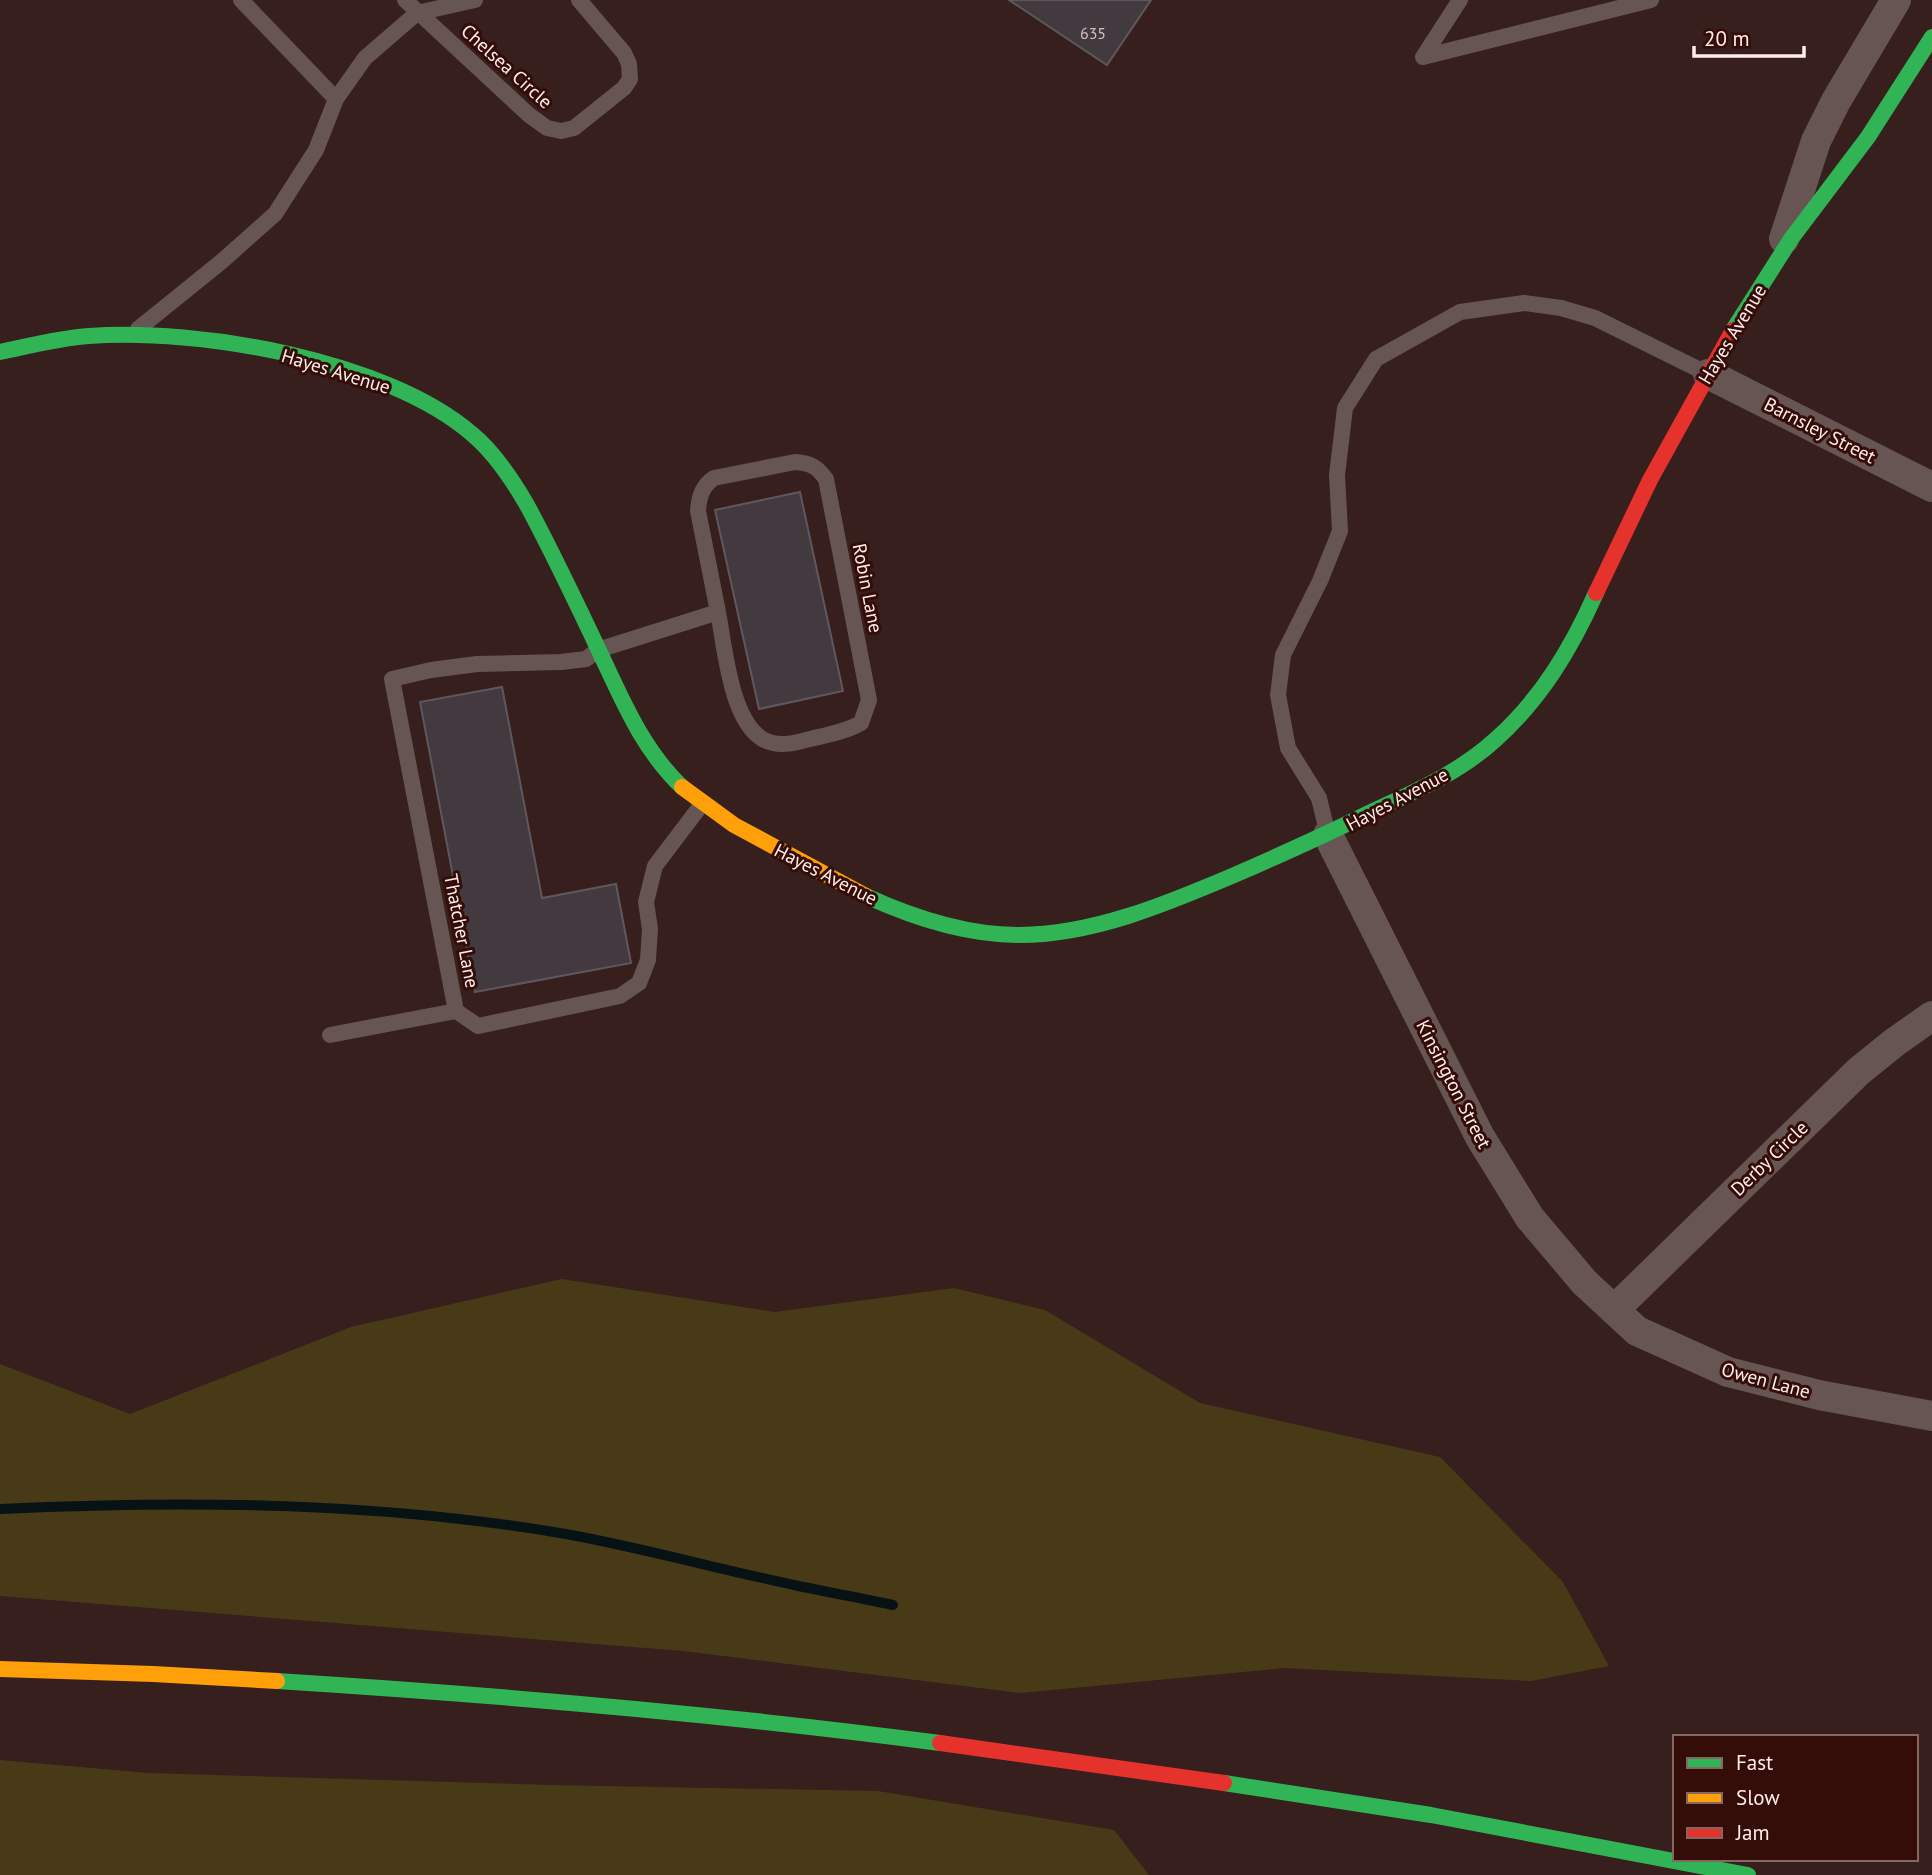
<svg xmlns="http://www.w3.org/2000/svg" width="1932" height="1875" font-family="'PT Sans',sans-serif">
  <style>
    .green { fill: #493a17 }
    .lines { fill: none; stroke-linecap: round; stroke-linejoin: round }
    .stream { stroke: #071215; stroke-width: 10 }
    .building { fill: #433a40; stroke: #5f575d; stroke-width: 2 }
    .lane { stroke: #665552; stroke-width: 16 }
    .street { stroke: #665552; stroke-width: 30 }
    .fast { stroke: #30b455; stroke-width: 16 }
    .slow { stroke: #ff9f0a; stroke-width: 16 }
    .jam { stroke: #e5322d; stroke-width: 16 }
    .labels { text-anchor: middle; stroke-width: 6; stroke-linejoin: round; paint-order: stroke }
    .number-label { font-size: 16px; fill: #cfc0c0 }
    .street-label { font-size: 19px; fill: #feedea; stroke: #350d08 }
  </style>
  <rect width="100%" height="100%" fill="#361f1c"/>
  <path class="green" d="M562 1279 775 1312 954 1288 1045 1310 1200 1403 1440 1457 1563 1582 1609 1666 1531 1681 1285 1668 1020 1693 683 1651 0 1596V1364L130 1414 351 1327Z
    M0 1760 148 1773 551 1785 878 1791 1114 1830 1149 1875H0Z"/>
  <g class="lines">
    <path class="stream" d="M0 1509C189 1500 379 1502 566 1534 643 1548 718 1569 794 1585 827 1592 860 1598 893 1605"/>
  </g>
  <path class="building" d="M1009 0H1151L1107 65Z
    M800 492 843 691 759 709 715 510Z
    M502 687 542 898 616 884 631 963 475 992 420 702Z"/>
  <g class="lines">
    <path class="lane" d="M241 0 336 99
      M405 0 529 115 547 128 561 131 574 128 624 88 630 79 629 64 624 53 579 0
      M1460 0 1423 57 1651 0
      M138 329 221 262 275 214 316 150 336 99 365 58 417 13 475 0
      M702 804 655 866 646 902 650 929 648 960 639 983 620 996 478 1026 456 1011 392 679 431 670 477 664 561 662 586 659 598 650 718 612 698 511C699 497 702 486 714 478L795 462C811 463 817 467 826 479L869 700 861 723C845 732 827 735 810 739 797 742 785 746 773 743 731 735 725 647 718 612
      M1328 835 1319 798 1288 748 1278 695 1283 655 1320 581 1340 531 1337 475 1345 408 1376 359 1460 312 1524 303 1561 308 1595 318 1708 374
      M330 1035 456 1011"/>
    <path class="street" d="M1784 239 1816 141 1836 101 1896 0
      M1708 374 1932 487
      M1328 835 1480 1137 1530 1218 1585 1283 1637 1331 1728 1372 1819 1395 1932 1416
      M1614 1310 1859 1071 1895 1042 1932 1016"/>
    <path class="fast" d="M1733 330 1791 239 1868 137 1932 37
      M0 352C29 346 59 338 89 336 199 328 387 360 472 434 495 453 512 479 527 505 554 555 578 606 602 657 624 704 644 751 682 787
      M866 896C914 918 965 935 1019 935 1092 935 1166 904 1232 876 1278 856 1323 836 1367 814 1411 793 1458 774 1495 740 1541 699 1571 649 1596 593
      M277 1681C499 1695 720 1714 940 1743
      M1224 1783 1431 1815 1748 1875"/>
    <path class="slow" d="M682 787 734 825 866 896
      M0 1669 153 1674 277 1681"/>
    <path class="jam" d="M1596 593 1650 480 1733 330
      M940 1743 1224 1783"/>
  </g>
  <g class="labels">
    <g class="number-label">
      <text x="1093" y="39">635</text>
    </g>
    <g class="street-label">
      <text transform="translate(507 66) rotate(42)" y="7">Chelsea Circle</text>
      <text transform="translate(1732 334) rotate(-59)" y="7">Hayes Avenue</text>
      <text transform="translate(336 371) rotate(17)" y="7">Hayes Avenue</text>
      <text transform="translate(1820 430) rotate(27)" y="7">Barnsley Street</text>
      <text transform="translate(868 588) rotate(79)" y="7">Robin Lane</text>
      <text transform="translate(1397 799) rotate(-28)" y="7">Hayes Avenue</text>
      <text transform="translate(826 874) rotate(27)" y="7">Hayes Avenue</text>
      <text transform="translate(462 931) rotate(79)" y="7">Thatcher Lane</text>
      <text transform="translate(1454 1084) rotate(63)" y="7">Kinsington Street</text>
      <text transform="translate(1769 1158) rotate(-44)" y="7">Derby Circle</text>
      <text transform="translate(1766 1380) rotate(15)" y="7">Owen Lane</text>
    </g>
  </g>
  <rect x="1673" y="1735" width="245" height="126" fill="#350d08" stroke="#856762" stroke-width="2"/>
  <rect x="1687" y="1758" width="35" height="10" fill="#30b455" stroke="#856762" stroke-width="2"/>
  <text x="1736" y="1770" font-size="21" fill="#feedea">Fast</text>
  <rect x="1687" y="1793" width="35" height="10" fill="#ff9f0a" stroke="#856762" stroke-width="2"/>
  <text x="1736" y="1805" font-size="21" fill="#feedea">Slow</text>
  <rect x="1687" y="1828" width="35" height="10" fill="#e5322d" stroke="#856762" stroke-width="2"/>
  <text x="1736" y="1840" font-size="21" fill="#feedea">Jam</text>
  <path d="M1694 46v10h110v-10" fill="none" stroke="#feedea" stroke-width="3.5"/>
  <text x="1704" y="46" font-size="21" fill="#feedea" stroke="#350d08" stroke-width="5" paint-order="stroke">20 m</text>
</svg>
